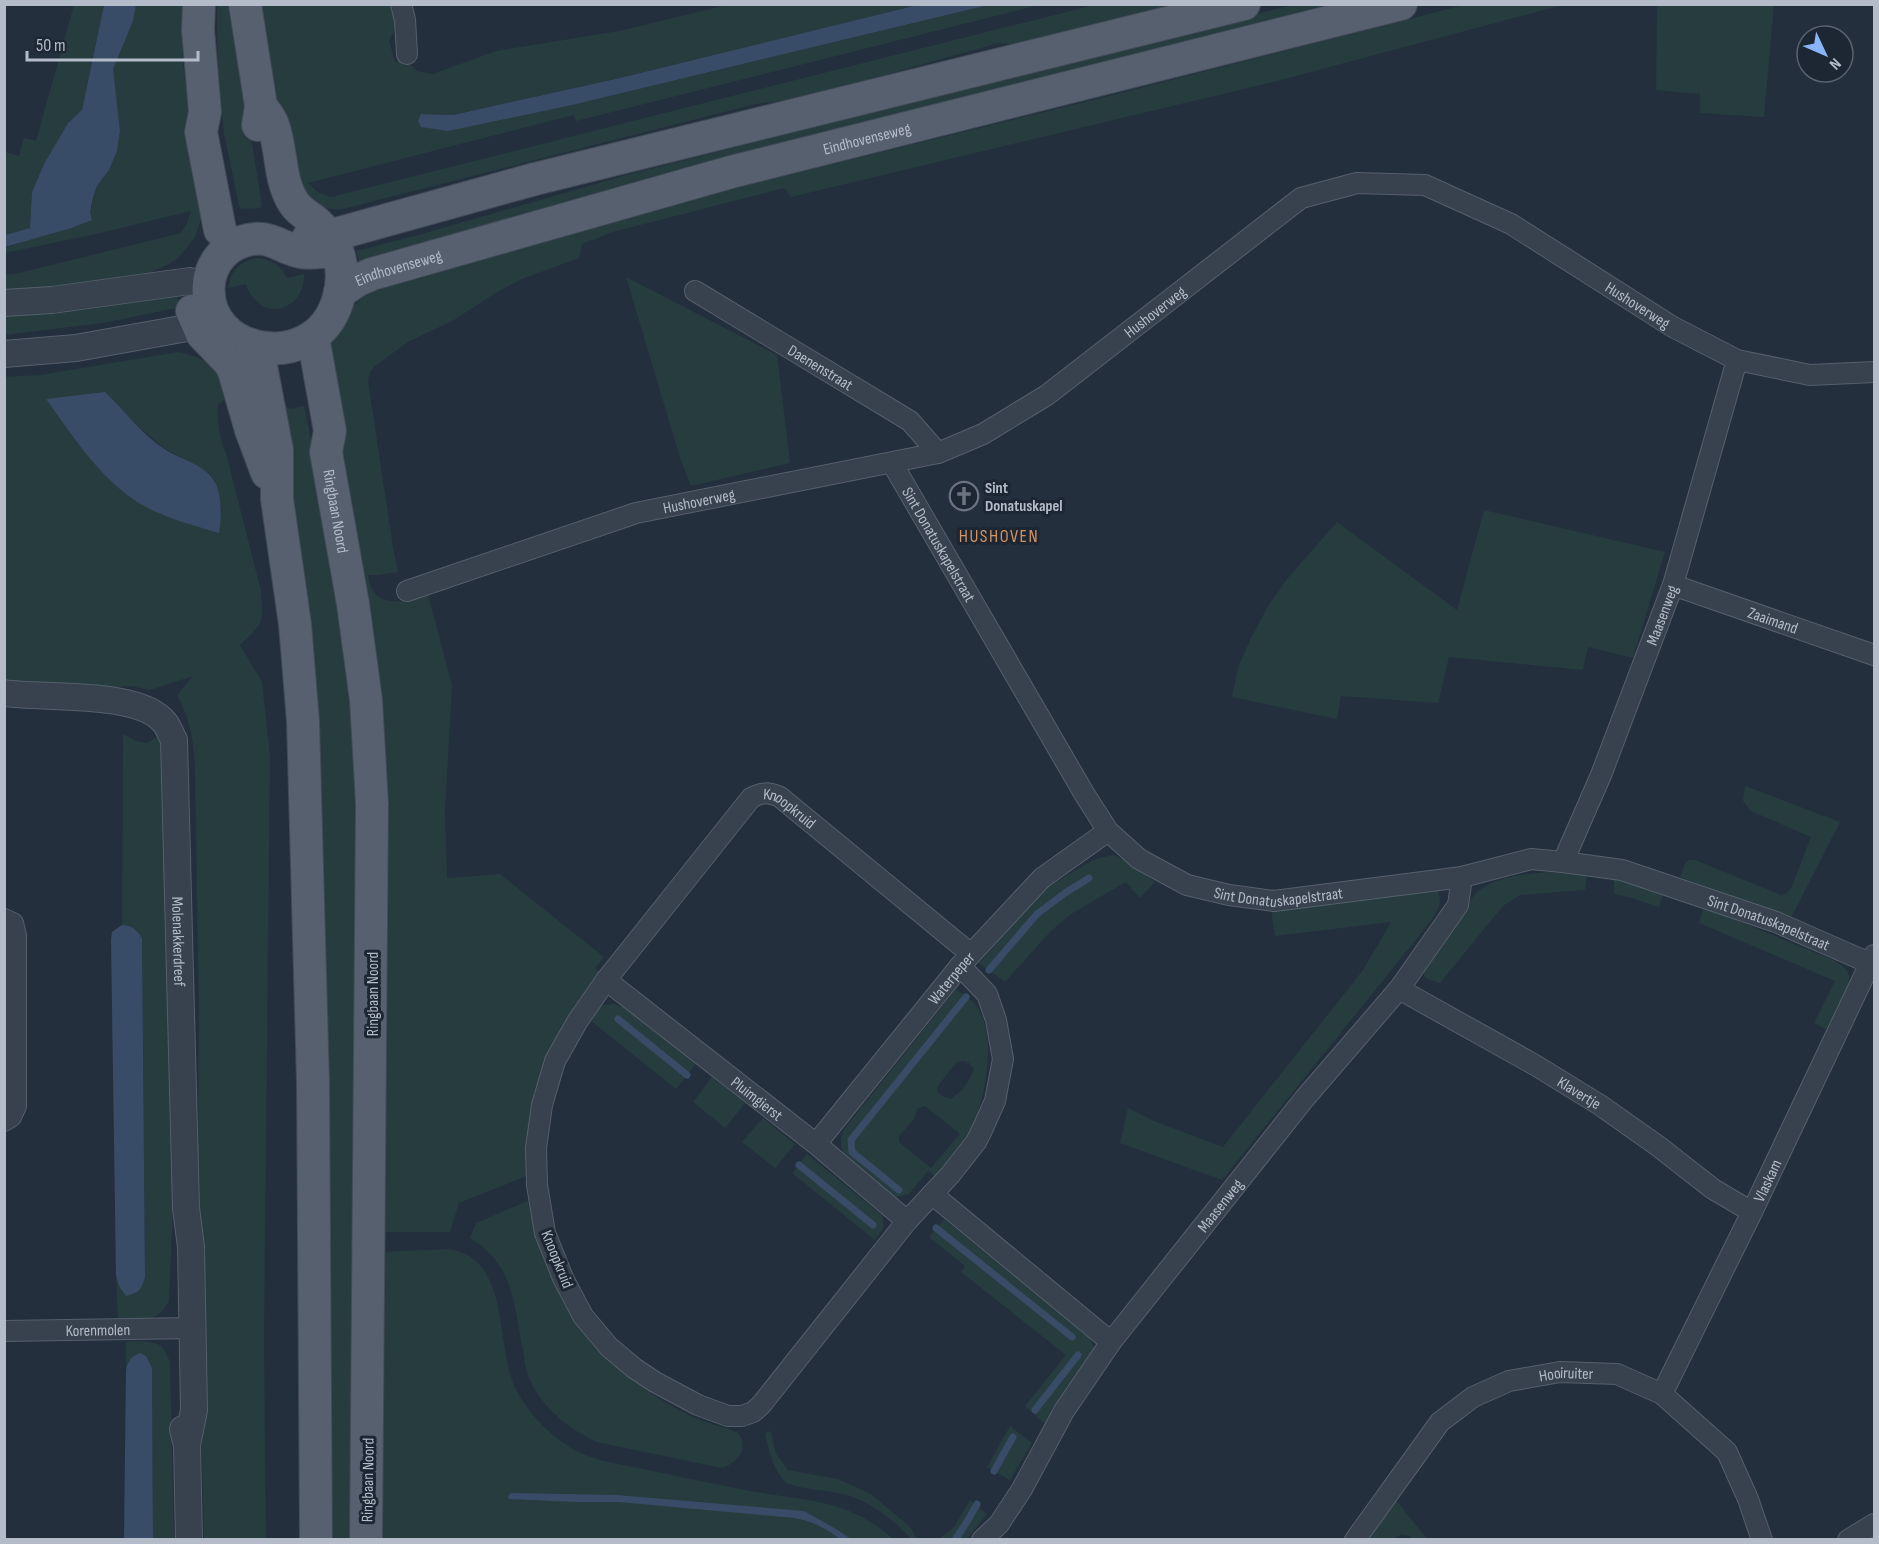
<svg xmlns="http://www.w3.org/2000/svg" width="1879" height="1544" font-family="'Sofia Sans Condensed',sans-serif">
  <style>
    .green { fill: #263c3f; fill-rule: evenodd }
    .water { fill: #394c67 }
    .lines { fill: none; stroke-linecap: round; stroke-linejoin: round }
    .stream { stroke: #394c67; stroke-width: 7 }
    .minor-casing { stroke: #565f6c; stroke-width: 22 }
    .tertiary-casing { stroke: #565f6c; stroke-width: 28 }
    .primary-casing { stroke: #414a57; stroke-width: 34 }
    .minor { stroke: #38414e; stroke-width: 20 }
    .tertiary { stroke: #38414e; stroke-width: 26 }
    .primary { stroke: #56606e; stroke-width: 32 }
    .labels { text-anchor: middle; stroke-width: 6; stroke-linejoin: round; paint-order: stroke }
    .street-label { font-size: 16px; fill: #b4bcc9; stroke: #1d2633 }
    .poi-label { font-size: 16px; font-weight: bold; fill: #b4bcc9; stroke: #1d2633; text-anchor: start }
    .neighbourhood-label { font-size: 18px; letter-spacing: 1.5px; fill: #d59563; stroke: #1d2633 }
  </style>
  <rect width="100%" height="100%" fill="#242f3e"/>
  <path class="green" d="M74 5H104L82 110 68 123 44 164 32 192 30 228 5 235V152L19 156 24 138 36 141Z
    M136 5H182L183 64 203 213 195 237 179 257 169 264 140 277 5 298V275L15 274 181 233 187 223 191 211 96 234 5 253V247L12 246 90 212 97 186 109 170 117 151 120 131 112 69 133 21Z
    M217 5H234L245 101 262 205 260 208 242 209 239 206 224 133 218 82Z
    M258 5H395L399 23 389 40 395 62 406 59 417 71 433 74 496 51 619 31 727 5H922L620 78 453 115 421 114V127L988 5H1039L576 121 574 115 308 183C315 190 321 195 331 197L1094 5H1197L1032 46 999 43 888 74 837 95 756 104 343 209C328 210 319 207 306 200L279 120Z
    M1293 5H1361L361 267 356 251 422 234 623 176Z
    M1464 5H1563L1277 81 791 197 784 188 613 232 582 244 579 258 522 279 497 292 454 320 408 342 375 366 370 372 368 381 393 547 398 572 378 575H368C369 579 370 586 372 589 383 609 411 600 428 595L452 685 445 812 447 878 500 874 604 957 595 968 600 972C549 1038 526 1092 527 1176L459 1203 450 1232H382L383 729 372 623 363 572 359 568 353 507 338 433 330 350 335 335 352 308 362 298 380 283 680 202 1117 94Z
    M1657 5H1774L1764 117 1700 113V94L1656 90Z
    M256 258C270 259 281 264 287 278L304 274C305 313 258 323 246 284L228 288C231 271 239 262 256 258Z
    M626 277 777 355 790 463 691 486 681 461Z
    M177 291 178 305 176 308 103 323 5 335V315Z
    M178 352C211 359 219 369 234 397L225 399 218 405C216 419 220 441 226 453L261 591C264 624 263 623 240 645L262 682 270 756 264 1339 266 1539H204L197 1276 199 1015 195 774C194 744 192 723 177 695L193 676 150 690 131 686 82 691 5 682 4 377 40 375ZM47 399 131 420 165 449 203 469 211 475 215 481 222 512 155 511 131 498 113 482 93 462 75 440Z
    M278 401 290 409 304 406 325 504 355 730 363 924 354 1539H327L325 1417 324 884 311 749 294 499Z
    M1484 510 1665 552 1633 658 1588 647 1583 670 1449 657 1438 703 1341 696 1337 719 1232 697 1238 668 1250 640 1268 606 1287 579 1337 522 1457 610Z
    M123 734 136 741 147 743 158 736 161 739 174 1185 169 1301C157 1324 141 1320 118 1321L116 1275 119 1286 145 1277 142 938C137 930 132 925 122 925Z
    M1745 786 1840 822 1790 920 1680 877 1685 864 1689 860H1695L1781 895 1787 893 1791 888 1811 837 1751 811 1743 801Z
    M1113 855 1125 860 1155 882 1140 898 1126 882 1071 914 1051 931 1005 982 979 963 1046 888 1093 860Z
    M1558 871 1587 873 1585 890 1520 895 1503 906 1440 983 1425 978 1422 967C1435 950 1451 934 1463 916 1469 906 1471 896 1481 889 1503 874 1533 874 1558 871Z
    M1614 879 1664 893 1659 907 1628 897 1614 894Z
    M1437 889C1443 904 1439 907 1431 921L1222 1180 1120 1143 1128 1108 1154 1121 1223 1147 1363 970 1391 922 1275 936 1271 910Z
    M1704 907 1833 960C1839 963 1848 969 1849 976 1852 988 1834 1018 1828 1030L1814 1023 1835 981 1699 923Z
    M956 989C963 994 973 1000 977 1007 999 1040 984 1104 968 1137 960 1152 947 1165 937 1178L928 1171 909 1194 891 1198 846 1160 841 1146V1137L845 1128ZM963 1061 969 1063 974 1069C969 1082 962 1091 951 1099L944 1097 937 1091V1087L956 1063ZM925 1106 960 1134 931 1168 899 1142V1136L914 1119 917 1109Z
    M614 1004 627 1008 696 1064 676 1089 591 1021 601 1005Z
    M712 1077 745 1103 725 1128 693 1102Z
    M763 1118 795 1144 775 1168 742 1142Z
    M807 1154 882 1215 884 1227 875 1240 792 1173Z
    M528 1201C534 1226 539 1252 551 1276 574 1324 616 1373 663 1401 677 1409 693 1418 708 1423 718 1426 729 1428 738 1433 750 1448 737 1463 722 1468L596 1442C566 1427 538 1405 527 1372 524 1363 524 1354 522 1345 513 1299 513 1265 470 1238L476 1223Z
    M944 1219 1090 1338 1095 1349 1088 1363 1045 1424 1025 1406 1066 1355 961 1272 965 1266 929 1237Z
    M449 1249C511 1258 495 1345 515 1387 527 1412 549 1435 573 1449 594 1461 620 1464 643 1469 678 1476 714 1484 750 1491 805 1501 850 1499 893 1539L379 1540 382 1252Z
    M140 1341C160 1343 163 1344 170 1362L174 1539H153L152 1368 140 1353C131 1356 128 1361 126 1370V1342Z
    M1010 1426 1032 1443 1010 1480 987 1467Z
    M771 1431 775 1452 788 1470 838 1479 871 1494 910 1527 917 1539H911C895 1521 870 1501 846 1495 826 1490 805 1490 786 1483 773 1469 769 1452 765 1433Z
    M1395 1499 1427 1539H1413L1411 1537C1401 1533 1401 1535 1392 1539 1386 1542 1374 1539 1367 1540Z
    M970 1500 987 1514 967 1539H939L954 1527Z"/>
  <path class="water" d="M922 4 988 5 572 105 448 131 421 127 418 121 421 114 453 115 620 78Z
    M104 5H136L133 21 113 69 120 131 117 151 109 170 97 186 93 198 90 212 92 220 71 228 5 247V235L30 228 32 192 44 164 68 123 82 110Z
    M105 392C125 411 142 435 166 450 180 459 203 464 213 479 222 491 222 519 219 533 189 524 156 516 130 497 95 471 71 434 46 399Z
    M122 925C132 925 137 930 142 938L145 1277C141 1291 139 1292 126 1296L119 1286 116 1275 111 940 112 932Z
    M140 1353 146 1356 152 1368 153 1539H124L126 1370C128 1361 131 1356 140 1353Z
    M511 1493 616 1495 804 1511 836 1529 851 1539H838L837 1537C824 1527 811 1521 795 1518L619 1502H576L509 1499 508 1496Z"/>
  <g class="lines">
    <path class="stream" d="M989 970 1037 914 1065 893 1089 878
      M618 1019 687 1075
      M799 1165 873 1225
      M899 1190 852 1152 851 1140 966 997
      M936 1228 1072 1337
      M1035 1410 1078 1355
      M994 1471 1013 1437
      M955 1540 968 1520 977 1504"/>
    <g class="minor-casing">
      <g id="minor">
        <path d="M401 4 405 20 407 54"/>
        <path id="s1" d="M695 291 910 421 938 453"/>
        <path id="s2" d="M892 463 1085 795 1108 831 1139 859 1187 885 1229 895 1274 901 1462 877 1531 859 1563 862 1622 870 1776 922 1874 965"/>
        <path id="s3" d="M1673 585 1874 655"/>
        <path id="s4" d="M407 591 636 513 938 453 983 434 1047 395 1301 198 1357 183 1425 185 1511 224 1673 327 1737 360 1810 375 1874 372"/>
        <path id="s5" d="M1563 862 1601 775 1673 585 1737 360"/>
        <path d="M4 919 13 923 16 936V1106L11 1117 4 1121"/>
        <path id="s6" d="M960 966 987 994 996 1020 1003 1059 995 1101 982 1130 976 1142 950 1175 907 1221 761 1405 753 1412 742 1416H728L698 1405 655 1382 634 1368 609 1347 583 1316 563 1278 545 1233 537 1185 536 1148 542 1105 555 1061 577 1022 606 980 751 798C762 792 768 792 780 797L971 954"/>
        <path id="s7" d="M606 980 816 1144 907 1221"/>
        <path id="s8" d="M1399 989 1535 1065 1600 1105 1658 1146 1713 1189 1752 1212"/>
        <path id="s9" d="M816 1144 960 966 1042 878 1108 831"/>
        <path d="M932 1194 1111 1342"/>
        <path id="s10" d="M4 1331 192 1328"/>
        <path id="s11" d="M1662 1394 1752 1212 1874 955"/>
        <path id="s12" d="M982 1540 999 1524 1022 1489 1064 1411 1111 1342 1305 1098 1399 989 1458 905 1462 877"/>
        <path id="s13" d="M1355 1540 1440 1422 1473 1397 1509 1381 1560 1372 1617 1374 1662 1394 1727 1452 1748 1499 1762 1540"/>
        <path d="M1848 1540 1874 1524"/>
      </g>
    </g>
    <g class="tertiary-casing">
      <g id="tertiary">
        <path d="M4 303 52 300 190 281"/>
        <path d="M4 354 76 348 198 326"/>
        <path id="s14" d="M4 693C44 699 140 690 165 723 169 728 171 735 174 740L186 1208 191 1247 194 1410 187 1445"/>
        <path d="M183 1429 187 1445 189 1540"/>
      </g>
    </g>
    <g class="primary-casing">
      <g id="primary">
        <path d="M199 4 198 30 205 112 201 132 220 230"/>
        <path d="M245 4 261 106 258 125"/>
        <path d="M261 106C265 112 271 118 273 125 282 149 279 178 292 200 297 210 307 215 315 221 324 229 332 240 337 250 343 266 343 284 338 300 315 377 201 355 209 283 211 265 223 248 241 242 269 232 277 247 301 252 310 254 320 252 329 251"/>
        <path d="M308 238 329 236 535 179 1244 4"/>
        <path id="s15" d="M340 292 358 280 372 274 731 172 1401 4"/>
        <path d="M192 311 202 334 230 363 234 371 251 430 267 473"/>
        <path id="s16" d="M313 337 330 431 326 452 353 604 366 700 372 804 366 1540"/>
        <path d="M252 345 261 366 277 450V499L295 624 303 721 313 1082 316 1540"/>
      </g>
    </g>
    <use href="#minor" class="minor"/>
    <use href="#tertiary" class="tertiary"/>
    <use href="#primary" class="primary"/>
  </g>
  <defs>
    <g id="church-ring" transform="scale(1.5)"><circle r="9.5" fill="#1d2633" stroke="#6b7280" stroke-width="1.5"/><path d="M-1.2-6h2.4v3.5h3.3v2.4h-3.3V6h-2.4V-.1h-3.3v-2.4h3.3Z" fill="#6b7280"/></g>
  </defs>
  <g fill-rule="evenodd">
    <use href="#church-ring" x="964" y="496"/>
  </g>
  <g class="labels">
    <g class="street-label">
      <text dy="6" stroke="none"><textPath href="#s15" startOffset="550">Eindhovenseweg</textPath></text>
      <text dy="6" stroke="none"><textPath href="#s15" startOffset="64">Eindhovenseweg</textPath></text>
      <text dy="6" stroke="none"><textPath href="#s4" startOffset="1366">Hushoverweg</textPath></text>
      <text dy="6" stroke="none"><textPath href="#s4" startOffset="810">Hushoverweg</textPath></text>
      <text dy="6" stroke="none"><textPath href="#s1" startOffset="147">Daenenstraat</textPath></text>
      <text dy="6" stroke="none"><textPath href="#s4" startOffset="306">Hushoverweg</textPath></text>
      <text dy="6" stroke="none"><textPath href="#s16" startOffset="177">Ringbaan Noord</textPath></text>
      <text dy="6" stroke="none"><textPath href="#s2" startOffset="94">Sint Donatuskapelstraat</textPath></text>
      <text dy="6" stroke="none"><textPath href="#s5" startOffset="266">Maasenweg</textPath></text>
      <text dy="6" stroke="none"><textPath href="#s3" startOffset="106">Zaaimand</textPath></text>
      <text dy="6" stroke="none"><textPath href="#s6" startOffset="1388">Knoopkruid</textPath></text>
      <text dy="6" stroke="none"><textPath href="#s2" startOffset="616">Sint Donatuskapelstraat</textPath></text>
      <text dy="6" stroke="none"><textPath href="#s2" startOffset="1120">Sint Donatuskapelstraat</textPath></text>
      <text dy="6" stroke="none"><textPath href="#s14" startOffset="388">Molenakkerdreef</textPath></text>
      <text dy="6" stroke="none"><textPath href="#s9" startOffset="214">Waterpeper</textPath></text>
      <text transform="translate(372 994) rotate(-90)" y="6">Ringbaan Noord</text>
      <text dy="6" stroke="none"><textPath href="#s8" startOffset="208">Klavertje</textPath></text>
      <text dy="6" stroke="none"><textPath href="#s7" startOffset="192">Pluimgierst</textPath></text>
      <text dy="6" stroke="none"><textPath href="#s11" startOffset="238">Vlaskam</textPath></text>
      <text dy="6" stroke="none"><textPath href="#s12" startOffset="412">Maasenweg</textPath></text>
      <text transform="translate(558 1259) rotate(68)" y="6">Knoopkruid</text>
      <text dy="6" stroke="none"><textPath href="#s10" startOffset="94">Korenmolen</textPath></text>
      <text dy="6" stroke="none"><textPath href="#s13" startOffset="284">Hooiruiter</textPath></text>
      <text transform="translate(367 1480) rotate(-89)" y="6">Ringbaan Noord</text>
    </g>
    <g class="poi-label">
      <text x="985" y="493">Sint<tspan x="985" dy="18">Donatuskapel</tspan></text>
    </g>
    <g class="neighbourhood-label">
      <text x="999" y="542">HUSHOVEN</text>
    </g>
  </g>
  <rect width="1879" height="1544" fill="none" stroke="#b4bcc9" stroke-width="12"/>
  <g transform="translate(1825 54) rotate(134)"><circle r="28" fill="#1d2633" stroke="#59626f" stroke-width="1.5"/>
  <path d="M0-4.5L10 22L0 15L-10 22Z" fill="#8ab4f8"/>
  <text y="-9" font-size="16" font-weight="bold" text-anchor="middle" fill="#b4bcc9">N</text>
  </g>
  <path d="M27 51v9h171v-9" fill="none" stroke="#b4bcc9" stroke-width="3"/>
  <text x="36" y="51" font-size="18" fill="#b4bcc9" stroke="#1d2633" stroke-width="4.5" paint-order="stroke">50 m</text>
</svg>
